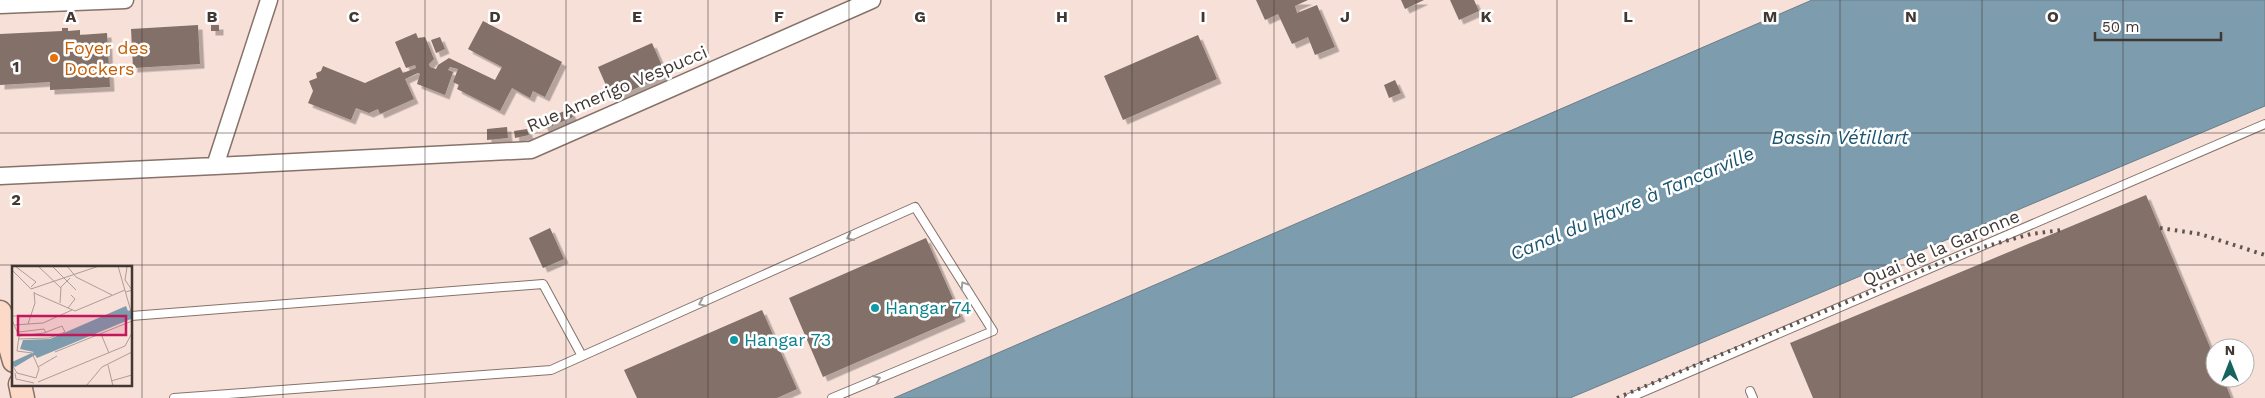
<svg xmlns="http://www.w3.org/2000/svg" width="2265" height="398" font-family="'Work Sans',sans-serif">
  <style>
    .water { fill: #7d9cae; stroke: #6b7e89 }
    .building { fill: #836f67; filter: url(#shadow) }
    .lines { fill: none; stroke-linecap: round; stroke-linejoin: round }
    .lane-casing { stroke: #867269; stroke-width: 10 }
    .street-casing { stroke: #867269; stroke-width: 19 }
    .secondary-casing { stroke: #867269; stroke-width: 25 }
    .lane { stroke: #fff; stroke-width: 8 }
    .street { stroke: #fff; stroke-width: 16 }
    .secondary { stroke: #fdd9c7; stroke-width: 22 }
    .rail { stroke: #5f544f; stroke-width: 4; stroke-dasharray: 2.5 5; stroke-linecap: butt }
    .oneway { stroke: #a09c9a }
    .grid { fill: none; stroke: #413834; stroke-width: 1; stroke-opacity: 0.55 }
    .food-dot { fill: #e8710a; stroke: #fff; stroke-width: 2 }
    .culture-dot { fill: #0f9aa8; stroke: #fff; stroke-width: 2 }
    .labels { text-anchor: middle; stroke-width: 5; stroke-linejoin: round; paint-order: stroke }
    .food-label { font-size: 18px; fill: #c56008; stroke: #fff; text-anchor: start }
    .street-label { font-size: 18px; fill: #413834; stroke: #fff }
    .culture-label { font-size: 18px; fill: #0d838f; stroke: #fff; text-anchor: start }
    .water-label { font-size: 19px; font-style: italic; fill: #1a546f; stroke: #fff }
    .inset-road { fill: none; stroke: #ae9d96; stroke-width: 1 }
    .view { fill: #c2185b; fill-opacity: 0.15; stroke: #c2185b; stroke-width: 2.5 }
    .inset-edge { fill: none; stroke: #413834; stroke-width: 2.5 }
    .grid-label { font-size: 16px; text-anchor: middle; font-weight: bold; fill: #413834; stroke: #fff; stroke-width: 5; stroke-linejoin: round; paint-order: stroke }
  </style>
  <defs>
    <filter id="shadow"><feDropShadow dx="4.5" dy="4.5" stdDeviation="0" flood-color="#0004"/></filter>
  </defs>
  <rect width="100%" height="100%" fill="#f7e0d7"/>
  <path class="water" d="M1812 0H2265V106L1570 398H894Z"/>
  <path class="building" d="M1256 0H1308L1295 6 1297 13 1317 5 1335 47 1315 55 1308 37 1292 44 1278 14 1265 20Z
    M1401 0H1424L1405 9Z
    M1450 0H1474L1479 11 1459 20Z
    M483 21 562 62 545 97 533 91 530 98 512 88 500 111 457 89 459 85 453 82 458 69 450 67 448 70 453 72 445 95 417 84 420 74 418 73 405 79 414 99 380 114 378 109 369 113 356 108 351 120 308 103 313 91 309 81 317 78 316 73 321 71 323 66 365 83 400 67 403 73 416 68 415 65 406 68 395 42 416 33 418 38 425 37 434 59 429 64 430 67 436 69 438 65 449 58 495 80 502 67 468 49Z
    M198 25 200 64 133 68 131 29Z
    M211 25H219V31H211Z
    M62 28H68V31L80 30V35L107 33 110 87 50 90V82L0 85V34L62 31Z
    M1198 35 1217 79 1123 120 1104 76Z
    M440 37 445 49 436 53 431 40Z
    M652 43 666 75 612 99 598 67Z
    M1395 80 1401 93 1389 98 1384 85Z
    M569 109 573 117 545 129 541 121Z
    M507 127 508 138 487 140V129Z
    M527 129 529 135 515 138 514 131Z
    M2146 195 2215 359V378H2223L2231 398H1813L1790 343Z
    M550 228 564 259 543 268 529 238Z
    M926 238 961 317 823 377 789 298Z
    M762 310 797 389 777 398H637L624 370Z"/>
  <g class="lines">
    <g class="lane-casing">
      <path id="lane" d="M131 316 543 284 582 356
        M1750 391 1753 398
        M174 398 551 370 915 207 993 331 832 398
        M1629 398 2265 124"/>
    </g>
    <g class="street-casing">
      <path id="street" d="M0 5 125 0
        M215 166 531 150 872 0
        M0 176 215 166 269 0"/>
    </g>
    <g class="secondary-casing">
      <path id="secondary" d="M0 312 14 361
        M20 384 23 398"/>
    </g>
    <use href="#lane" class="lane"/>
    <use href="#street" class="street"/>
    <use href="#secondary" class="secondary"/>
    <path class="rail" d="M2160 228 2200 234 2265 255
      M1617 398 1969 251 2031 234 2061 230"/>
  </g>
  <defs><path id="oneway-chevron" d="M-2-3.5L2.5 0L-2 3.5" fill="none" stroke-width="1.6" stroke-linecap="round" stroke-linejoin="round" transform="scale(1.25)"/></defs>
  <g class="oneway">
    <use href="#oneway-chevron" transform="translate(850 237) rotate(156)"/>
    <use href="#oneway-chevron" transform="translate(964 285) rotate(-122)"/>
    <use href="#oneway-chevron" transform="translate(702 303) rotate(156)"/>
    <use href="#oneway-chevron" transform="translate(877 379) rotate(-23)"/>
  </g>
  <path class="grid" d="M142 0V398M283 0V398M425 0V398M566 0V398M708 0V398M849 0V398M991 0V398M1132 0V398M1274 0V398M1416 0V398M1557 0V398M1699 0V398M1840 0V398M1982 0V398M2123 0V398M0 133H2265M0 265H2265"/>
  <circle class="food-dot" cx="54" cy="58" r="5"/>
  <g class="culture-dot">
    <circle cx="875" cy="308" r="5"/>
    <circle cx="734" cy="340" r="5"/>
  </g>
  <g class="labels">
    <g class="food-label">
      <text x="64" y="54">Foyer des<tspan x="64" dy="21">Dockers</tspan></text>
    </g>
    <g class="street-label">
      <text transform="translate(617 89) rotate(-23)" y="6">Rue Amerigo Vespucci</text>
      <text transform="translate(1941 248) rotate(-23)" y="6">Quai de la Garonne</text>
    </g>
    <g class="culture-label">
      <text x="885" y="314">Hangar 74</text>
      <text x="744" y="346">Hangar 73</text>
    </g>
    <g class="water-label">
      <text x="1840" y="144">Bassin Vétillart</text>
      <text transform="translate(1632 203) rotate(-23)" y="7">Canal du Havre à Tancarville</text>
    </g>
  </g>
  <g transform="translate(12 266)">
    <rect width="120" height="120" fill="#f7e0d7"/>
    <path d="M114 40 116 45 120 43 119 53 25 92 23 89 3 101 0 99V96L22 86 8 83 11 74 38 73Z" fill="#7d9cae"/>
    <path class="inset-road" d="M3 0 24 16 19 21M26 0 49 22M40 0 64 24M55 0 64 11 100 29M106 0 120 49M0 4 19 23M19 23 87 0M114 26 120 24 113 14 115 1M22 27 63 45 113 24M48 37 49 21 58 12M56 42 63 33 59 29M0 50H19M0 54 7 70 5 85M16 58 31 57 60 44M3 59 16 58 23 37 22 26M7 66 32 63 34 67M89 68 97 87M7 73 37 72 53 66 50 60 32 67 7 70M5 85 20 87 27 103 24 112M43 86 120 55M0 99 5 107 24 112M96 99 101 120M26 101 45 90M3 107 4 113 22 117M99 115 120 109M26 116 113 80 120 67M74 120 90 101 120 86"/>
    <path class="view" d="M6 50H114V69H6Z"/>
    <rect width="120" height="120" class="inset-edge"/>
  </g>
  <g class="grid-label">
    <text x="71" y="22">A</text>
    <text x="212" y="22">B</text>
    <text x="354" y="22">C</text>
    <text x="495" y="22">D</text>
    <text x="637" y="22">E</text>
    <text x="779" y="22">F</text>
    <text x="920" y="22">G</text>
    <text x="1062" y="22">H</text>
    <text x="1203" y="22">I</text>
    <text x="1345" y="22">J</text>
    <text x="1486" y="22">K</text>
    <text x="1628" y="22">L</text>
    <text x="1770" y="22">M</text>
    <text x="1911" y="22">N</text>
    <text x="2053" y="22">O</text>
    <text x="16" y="72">1</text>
    <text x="16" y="205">2</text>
  </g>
  <g transform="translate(2230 363)"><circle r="24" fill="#ffffff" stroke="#b3afae"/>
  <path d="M0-4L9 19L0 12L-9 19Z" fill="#16635f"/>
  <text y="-8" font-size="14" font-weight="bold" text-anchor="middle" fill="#413834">N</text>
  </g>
  <path d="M2095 32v8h126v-8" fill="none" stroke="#413834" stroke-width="2.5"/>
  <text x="2102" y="32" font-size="15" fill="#413834" stroke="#ffffff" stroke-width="4" paint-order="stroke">50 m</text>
</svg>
